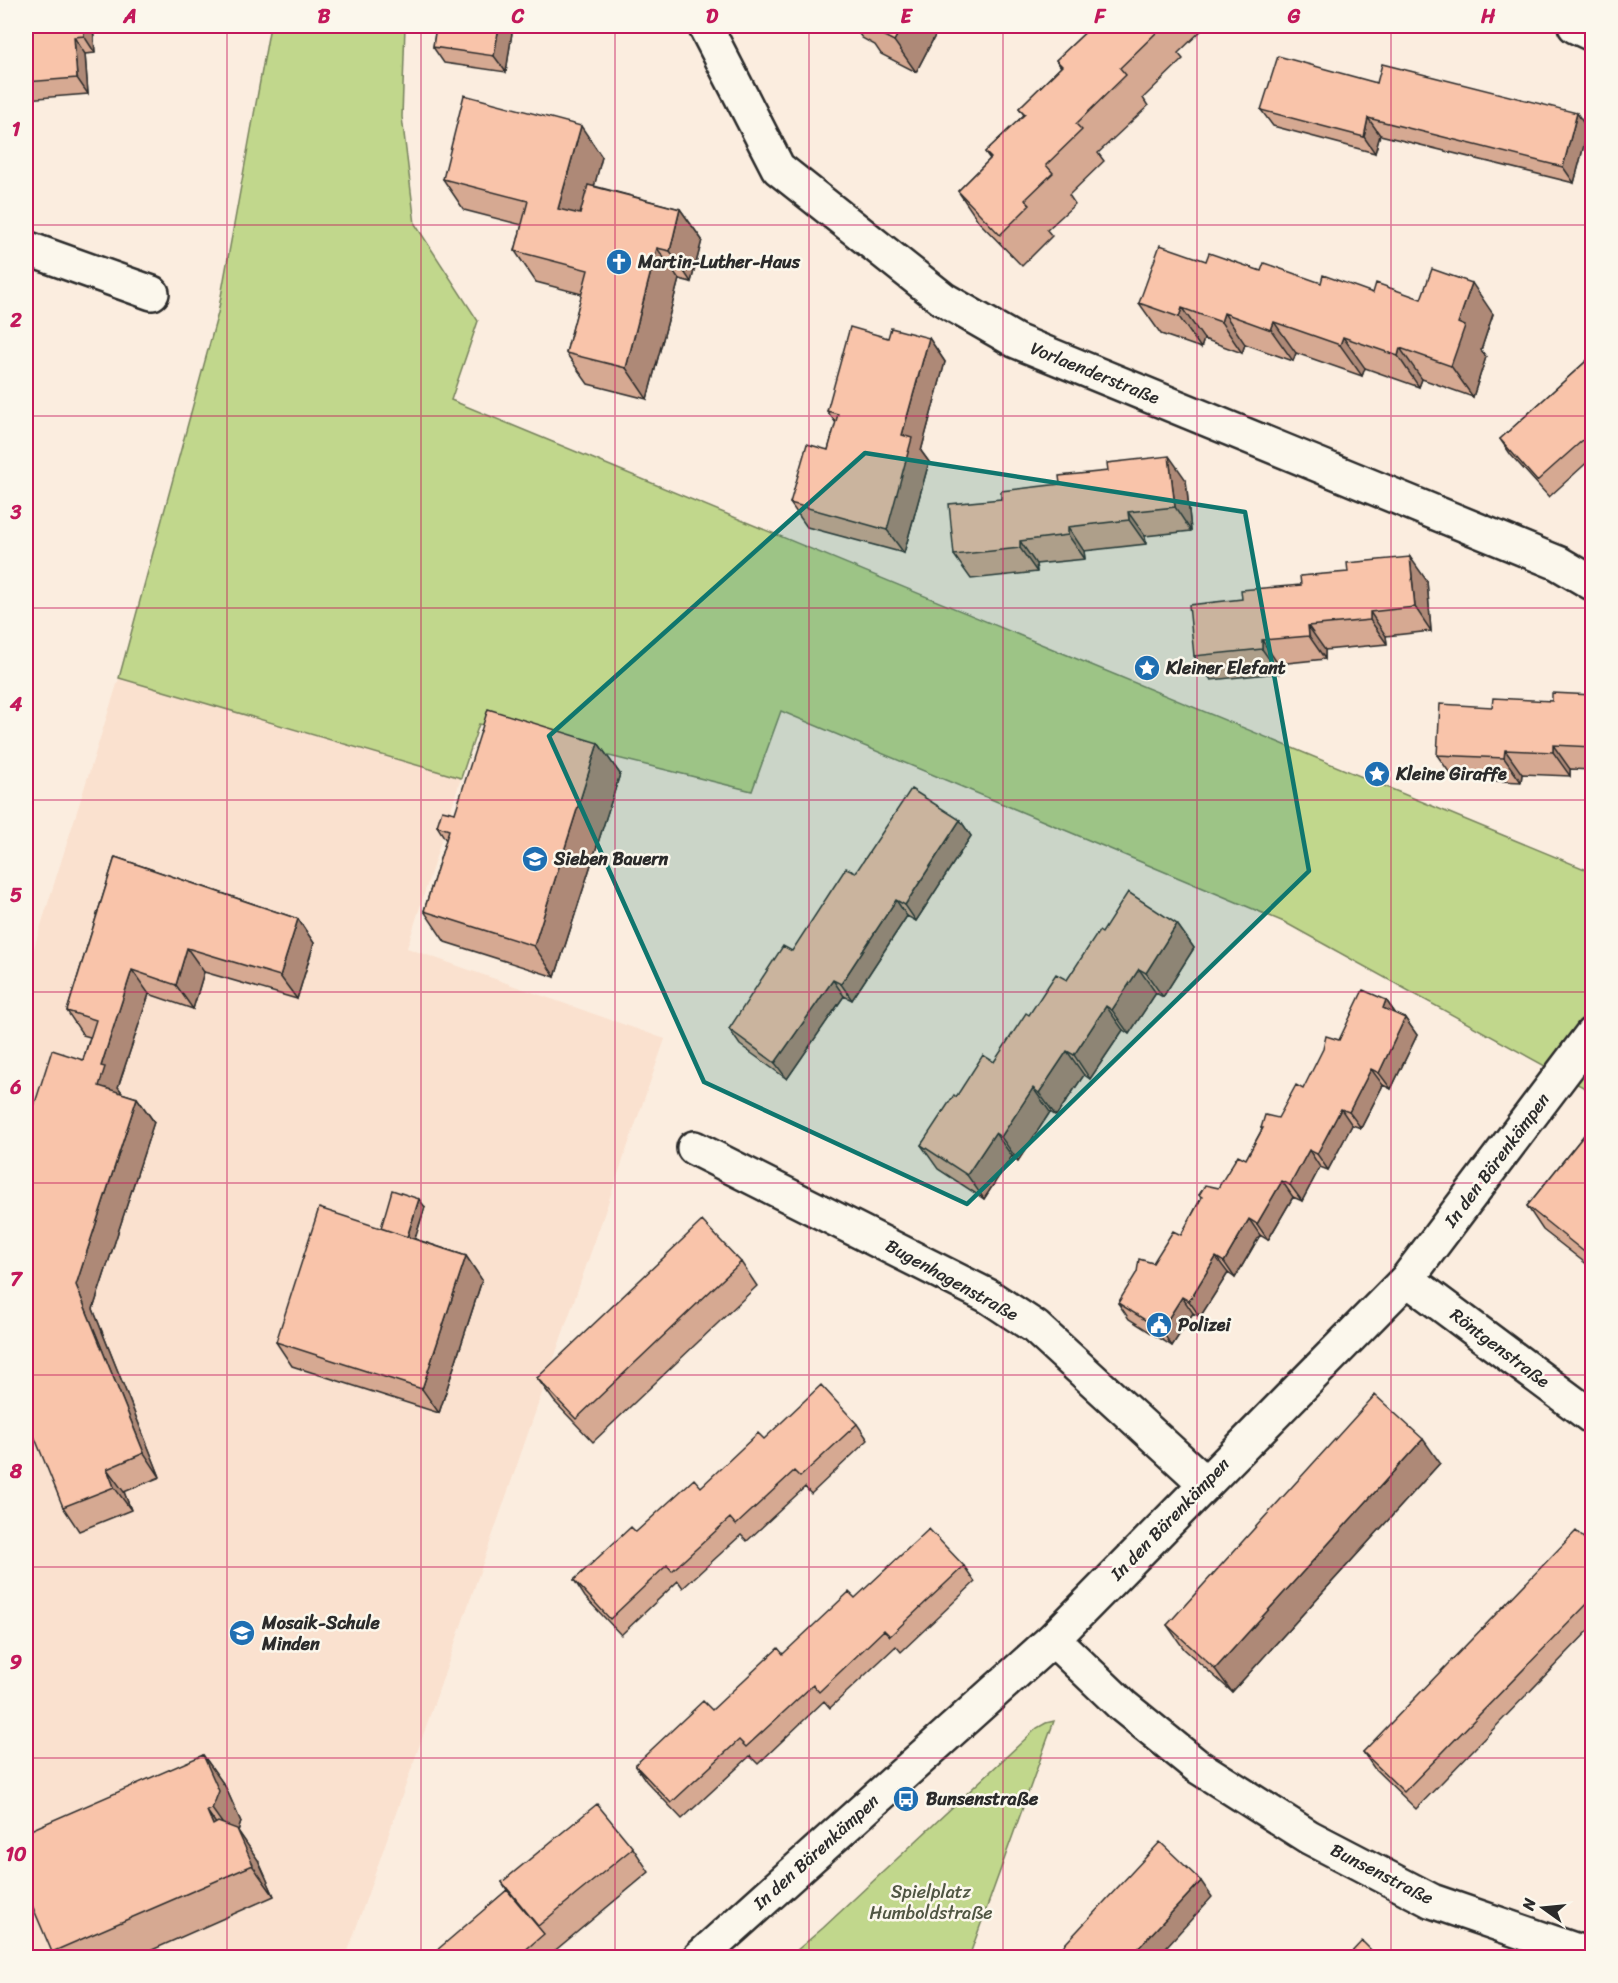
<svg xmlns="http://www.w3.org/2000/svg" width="1618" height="1983" font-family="Sriracha,sans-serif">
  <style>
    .built { fill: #fae1cf }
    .green { fill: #c1d78c; stroke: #76815c; stroke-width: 1.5 }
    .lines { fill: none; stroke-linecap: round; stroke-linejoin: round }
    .minor-casing { stroke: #2b2b2b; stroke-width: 38 }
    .minor { stroke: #fbf7ec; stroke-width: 33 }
    .wall { fill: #d6a992; stroke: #2b2b2b; stroke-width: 1.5 }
    .shaded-wall { fill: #ae8977; stroke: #2b2b2b; stroke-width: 1.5 }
    .building { fill: #f9c4aa; stroke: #2b2b2b; stroke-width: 1.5 }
    .marked { fill: #0f766e; fill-opacity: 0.2; stroke: #0f766e; stroke-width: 4.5; stroke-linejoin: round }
    .grid { fill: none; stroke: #c2185b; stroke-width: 1.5; stroke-opacity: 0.55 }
    .labels { text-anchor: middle; stroke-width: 5; stroke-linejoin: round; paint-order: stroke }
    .poi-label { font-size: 18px; font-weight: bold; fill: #2b2b2b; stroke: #fbf7ec; text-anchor: start }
    .street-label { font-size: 18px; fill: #2b2b2b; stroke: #fbf7ec }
    .park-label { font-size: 18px; fill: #505643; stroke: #fbf7ec }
    .neatline { fill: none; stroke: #c2185b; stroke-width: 2 }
    .grid-label { font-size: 20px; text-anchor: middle; font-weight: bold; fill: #c2185b }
  </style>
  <rect width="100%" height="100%" fill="#fbeddf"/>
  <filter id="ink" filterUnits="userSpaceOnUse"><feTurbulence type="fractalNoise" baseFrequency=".0167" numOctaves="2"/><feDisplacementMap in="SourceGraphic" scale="12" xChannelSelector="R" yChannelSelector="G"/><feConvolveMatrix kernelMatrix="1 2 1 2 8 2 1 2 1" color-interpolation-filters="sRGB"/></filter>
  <g filter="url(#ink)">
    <path class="built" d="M119 678 461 778 407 948 665 1039 346 1957 26 1958V973Z"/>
    <path class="green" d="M270 26H405L402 117 415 224 478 321 451 400 1592 872V1092L1284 922 781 711 752 791 479 724 461 778 119 678 218 313Z
      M1054 1721 969 1957H789L823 1928 1037 1728 1046 1723Z"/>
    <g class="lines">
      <g class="minor-casing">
        <path id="minor" d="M705 26 778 168 943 299 1016 341 1558 563 1592 583
          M1575 26 1592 34
          M26 248 152 293
          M694 1148 988 1296 1035 1327 1205 1483
          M1407 1279 1592 1417
          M1053 1639 1123 1706 1197 1766 1309 1837 1432 1901 1592 1956
          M699 1958 1053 1639 1407 1279 1592 1034"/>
      </g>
      <use href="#minor" class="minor"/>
    </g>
    <path class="wall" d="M26 26H93L95 53 85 54 88 94 26 99Z
      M436 26H513L506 72 444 63 433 47Z
      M853 26H940L916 72 881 54 875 45 862 38Z
      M1092 26H1206L1178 53 1183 59 1143 98 1148 106 1098 153 1104 161 1069 195 1075 204 1047 230 1052 236 1022 266 979 222 958 191 990 159 985 152 1024 115 1019 108 1061 67 1056 60Z
      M1377 83 1588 130 1574 183 1380 135 1375 153 1273 126 1261 110Z
      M602 157 594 186 680 209 702 240 691 282 679 279 647 399 588 384 566 353 582 294 536 282 515 251 522 225 464 210 443 179Z
      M1206 261 1373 293 1421 299 1493 314 1481 350 1486 357 1473 397 1422 379 1419 387 1365 368 1362 376 1296 353 1293 361 1245 344 1242 353 1204 339 1201 348 1161 334 1139 303Z
      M888 338H929L945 362 921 451 929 462 904 553 807 527 790 503 828 450 836 423 827 411Z
      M1593 355V457L1549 497 1511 455 1500 439Z
      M1186 480 1191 531 1145 536 1146 544 1084 551 1085 559 1036 564 1037 572 971 579 954 555 1001 499Z
      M1427 581 1431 631 1386 636 1387 644 1325 650V659L1278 664 1279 673 1211 680 1194 656 1242 599Z
      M1593 695V770L1570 769V776L1522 774 1521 782 1454 779 1437 755 1492 707 1552 701Z
      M598 743 620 774 555 977 445 942 424 911 446 840 437 826 455 813Z
      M960 820 971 836 916 921 907 916 852 1000 844 996 787 1079 740 1045 729 1029 856 872Z
      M115 857 298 919 314 943 297 999 204 972 193 1009 149 994 118 1087 121 1091V1093L137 1098 154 1122 93 1309 160 1477 124 1492 131 1510 79 1531 63 1507 83 1060 90 1037 83 1035 67 1011Z
      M1177 924 1194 948 1163 997 1156 993 1129 1034 1123 1030 1090 1079 1084 1075 1056 1116 1050 1112 1018 1161 1012 1156 984 1199 938 1169 921 1145 956 1097 994 1062 1029 1015 1067 980 1102 933Z
      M1386 1000 1396 1014 1405 1018 1417 1035 1391 1089 1383 1085 1361 1128 1352 1125 1328 1170 1320 1167 1302 1201 1293 1197 1268 1240 1260 1235 1235 1278 1228 1273 1200 1317 1193 1313 1172 1346 1129 1319 1118 1303 1153 1263 1181 1235 1201 1198 1199 1195 1218 1188 1246 1159 1262 1129 1261 1128 1278 1118 1303 1089 1339 1040Z
      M1593 1124V1269L1543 1230 1527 1206Z
      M425 1207 415 1239 466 1256 482 1280 439 1413 292 1366 276 1342 381 1228Z
      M741 1262 757 1286 593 1442 554 1401 537 1378Z
      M857 1424 868 1440 811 1494 805 1487 747 1541 741 1535 683 1588 678 1581 621 1635 585 1597 574 1580 636 1532 701 1487 764 1439Z
      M1440 1463 1232 1692 1184 1649 1167 1625Z
      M1593 1547V1626L1416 1809 1374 1768 1363 1752Z
      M964 1566 975 1582 901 1652 896 1646 830 1708 824 1701 758 1764 750 1756 682 1819 646 1781 635 1765 712 1710 855 1598Z
      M203 1755 225 1786 241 1822 238 1831 258 1860 274 1896 134 1958H56L52 1952Z
      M633 1848 649 1872 546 1958H430L507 1890 502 1882Z"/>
    <path class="shaded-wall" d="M83 26H93L95 53 84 36Z
      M499 26H513L506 72 494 56Z
      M902 26H940L916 72 894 41Z
      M74 37 85 54 88 94 77 78Z
      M1577 113 1588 130 1574 183 1563 167Z
      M1368 118 1380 135 1375 153 1364 137Z
      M581 126 602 157 580 240 558 209Z
      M680 209 702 240 691 282 670 251Z
      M657 248 679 279 647 399 626 368Z
      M1472 283 1493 314 1481 350 1486 357 1473 397 1451 366 1458 323Z
      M1182 308 1204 339 1201 348 1179 317Z
      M1224 313 1245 344 1242 353 1221 322Z
      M1274 322 1296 353 1293 361 1271 330Z
      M1343 337 1365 368 1362 376 1340 345Z
      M929 338 945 362 921 451 929 462 904 553 887 530 902 435Z
      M1400 348 1422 379 1419 387 1398 356Z
      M1169 456 1186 480 1191 531 1175 507Z
      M1128 512 1145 536 1146 544 1129 520Z
      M1068 527 1084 551 1085 559 1068 535Z
      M1020 541 1036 564 1037 572 1020 548Z
      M1410 557 1427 581 1431 631 1415 607Z
      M1370 612 1386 636 1387 644 1370 620Z
      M1308 626 1325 650V659L1309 636Z
      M1262 640 1278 664 1279 673 1262 649Z
      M598 743 620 774 555 977 534 946Z
      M1553 745 1570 769V776L1553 752Z
      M1505 750 1522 774 1521 782 1504 758Z
      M960 820 971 836 916 921 905 905Z
      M896 900 907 916 852 1000 841 984Z
      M298 919 314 943 297 999 280 976Z
      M1177 924 1194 948 1163 997 1146 973Z
      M187 948 204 972 193 1009 176 985Z
      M1139 969 1156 993 1129 1034 1112 1010Z
      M132 970 149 994 118 1087 121 1091 116 1110 99 1086 101 1066Z
      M833 980 844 996 787 1079 775 1063Z
      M1386 1000 1397 1016 1383 1008Z
      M1106 1006 1123 1030 1090 1079 1074 1055Z
      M1405 1018 1417 1035 1391 1089 1379 1073Z
      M1067 1051 1084 1075 1056 1116 1039 1093Z
      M1371 1069 1383 1085 1361 1128 1349 1112Z
      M1033 1088 1050 1112 1018 1161 1001 1137Z
      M137 1098 154 1122 93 1309 160 1477 144 1453 76 1285Z
      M1341 1109 1352 1125 1328 1170 1317 1154Z
      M995 1133 1012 1156 984 1199 967 1175Z
      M1309 1150 1320 1167 1302 1201 1290 1185Z
      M1282 1181 1293 1197 1268 1240 1257 1224Z
      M419 1199 425 1207 409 1256 404 1248Z
      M1249 1219 1260 1235 1235 1278 1224 1262Z
      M466 1256 482 1280 439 1413 422 1389Z
      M1216 1257 1228 1273 1200 1317 1189 1301Z
      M1182 1297 1193 1313 1172 1346 1161 1330Z
      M1423 1439 1440 1463 1232 1692 1215 1669Z
      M107 1469 124 1492 131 1510 114 1487Z
      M203 1755 225 1786 241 1822 238 1831 258 1860 274 1896 212 1809Z
      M207 1811 229 1842 213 1825Z
      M1201 1881 1212 1897 1156 1958H1129Z"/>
    <path class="building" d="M26 26H83L84 36 74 37 77 78 26 82Z
      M436 26H499L494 56 433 47Z
      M864 26H902L894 41Z
      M1092 26H1158L1161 28 1120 68 1126 75 1076 124 1082 130 1046 165 1053 173 1025 200 1030 205 1000 235 958 191 991 158 985 152 1025 114 1019 108 1062 66 1056 60Z
      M1278 56 1377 83 1382 64 1577 113 1563 167 1368 118 1364 137 1261 110Z
      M464 95 581 126 558 209 580 214 588 185 680 209 670 251 657 248 626 368 566 353 588 270 515 251 528 201 443 179Z
      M1160 245 1206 261 1209 253 1261 271 1264 263 1321 283 1323 275 1373 293 1376 283 1421 299 1432 269 1472 283 1458 323 1465 326 1451 366 1400 348 1398 356 1343 337 1340 345 1274 322 1271 330 1224 313 1221 322 1182 308 1179 317 1139 303Z
      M850 327 888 338 891 328 929 338 902 435 912 438 887 530 790 503 807 444 828 450 838 414 827 411Z
      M1593 355V431L1537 481 1500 439Z
      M1169 456 1175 507 1128 512 1129 520 1068 527V535L1020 541V548L954 555 949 504 1001 499V491L1060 484 1059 476 1108 471 1107 463Z
      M1410 557 1415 607 1370 612V620L1308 626 1309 636 1262 640V649L1194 656 1189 605 1242 599 1241 590 1301 585 1300 576 1348 572 1347 563Z
      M1552 693 1593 695V747L1553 745V752L1505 750 1504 758 1437 755 1440 704 1492 707 1493 698 1552 701Z
      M488 709 598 743 534 946 424 911 449 830 437 826 442 810 455 813Z
      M911 789 960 820 905 905 896 900 841 984 833 980 775 1063 729 1029 783 946 792 951 846 868 856 872Z
      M115 857 298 919 280 976 187 948 176 985 132 970 101 1066 105 1067 99 1086 137 1098 76 1285 144 1453 107 1469 114 1487 63 1507 26 1416V1131L52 1050 83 1060 96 1020 67 1011Z
      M1128 892 1177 924 1146 973 1139 969 1112 1010 1106 1006 1074 1055 1067 1051 1039 1093 1033 1088 1001 1137 995 1133 967 1175 921 1145 954 1095 956 1097 983 1055 994 1062 1026 1013 1029 1015 1056 974 1067 980 1099 931 1102 933Z
      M1363 990 1386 1000 1383 1008 1405 1018 1379 1073 1371 1069 1349 1112 1341 1109 1317 1154 1309 1150 1290 1185 1282 1181 1257 1224 1249 1219 1224 1262 1216 1257 1189 1301 1182 1297 1161 1330 1118 1303 1137 1272 1139 1259 1153 1263 1173 1231 1181 1235 1202 1197 1199 1195 1205 1185 1218 1188 1238 1155 1246 1159 1263 1128H1261L1265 1115 1278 1118 1296 1085 1303 1089 1323 1049 1326 1036 1339 1040Z
      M1593 1124V1259L1527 1206Z
      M392 1190 419 1199 407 1237 381 1228Z
      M319 1208 466 1256 422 1389 276 1342Z
      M702 1221 741 1262 576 1419 537 1378Z
      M821 1385 857 1424 800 1477 794 1471 736 1525 730 1518 672 1571 667 1565 610 1619 574 1580 631 1527 636 1532 694 1479 701 1487 758 1433 764 1439Z
      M1375 1395 1423 1439 1215 1669 1167 1625Z
      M929 1529 964 1566 890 1636 884 1630 819 1692 813 1685 746 1747 739 1740 671 1803 635 1765 703 1701 712 1710 778 1648 783 1654 849 1592 855 1598Z
      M1576 1531 1593 1547V1598L1404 1792 1363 1752Z
      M203 1755 219 1791 212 1809 207 1811 213 1825 218 1822 237 1829 253 1865 52 1952 26 1891V1832Z
      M597 1804 633 1848 538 1926 502 1882Z
      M1160 1842 1201 1881 1129 1958H1052Z
      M507 1890 544 1934 516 1958H430L429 1957Z
      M1362 1941 1379 1958H1346Z"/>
  </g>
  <path class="marked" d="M865 453 1245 512 1309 871 967 1204 704 1082 549 736Z"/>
  <path class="grid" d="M227 26V1958M421 26V1958M615 26V1958M809 26V1958M1003 26V1958M1197 26V1958M1391 26V1958M26 225H1592M26 416H1592M26 608H1592M26 800H1592M26 992H1592M26 1183H1592M26 1375H1592M26 1567H1592M26 1758H1592"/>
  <defs>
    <g id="church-disc" transform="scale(1.35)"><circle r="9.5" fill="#1f6fb2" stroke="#fbf7ec"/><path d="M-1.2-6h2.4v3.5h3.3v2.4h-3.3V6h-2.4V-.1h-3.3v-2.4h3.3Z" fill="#fff"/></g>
    <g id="sight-disc" transform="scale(1.35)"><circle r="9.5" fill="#1f6fb2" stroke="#fbf7ec"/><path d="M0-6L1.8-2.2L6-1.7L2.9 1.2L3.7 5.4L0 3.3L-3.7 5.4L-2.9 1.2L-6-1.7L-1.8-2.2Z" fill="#fff"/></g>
    <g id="school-disc" transform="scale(1.35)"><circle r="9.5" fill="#1f6fb2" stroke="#fbf7ec"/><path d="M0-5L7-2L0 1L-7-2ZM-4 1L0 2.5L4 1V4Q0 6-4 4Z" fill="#fff"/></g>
    <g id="civic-disc" transform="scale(1.35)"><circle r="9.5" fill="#1f6fb2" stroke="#fbf7ec"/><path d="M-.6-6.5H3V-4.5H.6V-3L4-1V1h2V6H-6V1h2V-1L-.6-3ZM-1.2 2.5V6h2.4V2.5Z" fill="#fff"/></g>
    <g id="bus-disc" transform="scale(1.35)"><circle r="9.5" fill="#1f6fb2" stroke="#fbf7ec"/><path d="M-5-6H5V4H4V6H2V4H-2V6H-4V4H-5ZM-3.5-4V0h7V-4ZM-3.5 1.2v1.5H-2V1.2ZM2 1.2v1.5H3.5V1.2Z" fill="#fff"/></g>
  </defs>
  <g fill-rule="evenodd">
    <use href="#church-disc" x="619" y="262"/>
    <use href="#sight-disc" x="1147" y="668"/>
    <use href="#sight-disc" x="1377" y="774"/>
    <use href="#school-disc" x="535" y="859"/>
    <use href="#civic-disc" x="1159" y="1325"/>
    <use href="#school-disc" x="242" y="1633"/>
    <use href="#bus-disc" x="906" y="1799"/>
  </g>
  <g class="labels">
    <g class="poi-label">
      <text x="638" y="268">Martin-Luther-Haus</text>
      <text x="1166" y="674">Kleiner Elefant</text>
      <text x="1396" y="780">Kleine Giraffe</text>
      <text x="554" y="865">Sieben Bauern</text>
      <text x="1178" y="1331">Polizei</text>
      <text x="262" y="1629">Mosaik-Schule<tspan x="262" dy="21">Minden</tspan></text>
      <text x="926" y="1805">Bunsenstraße</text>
    </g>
    <g class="street-label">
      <text transform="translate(1095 373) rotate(22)" y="6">Vorlaenderstraße</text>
      <text transform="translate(1497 1160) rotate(-53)" y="6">In den Bärenkämpen</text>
      <text transform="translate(952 1280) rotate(29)" y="6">Bugenhagenstraße</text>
      <text transform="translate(1500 1348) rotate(37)" y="6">Röntgenstraße</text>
      <text transform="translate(1170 1519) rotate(-46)" y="6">In den Bärenkämpen</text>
      <text transform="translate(816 1852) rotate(-42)" y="6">In den Bärenkämpen</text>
      <text transform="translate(1382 1874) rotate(27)" y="6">Bunsenstraße</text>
    </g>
    <g class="park-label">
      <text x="931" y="1898">Spielplatz<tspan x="931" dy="21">Humboldstraße</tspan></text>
    </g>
  </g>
  <rect width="1618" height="1983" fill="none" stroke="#fbf7ec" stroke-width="66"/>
  <g transform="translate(1543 1908) rotate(285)" stroke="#fbf7ec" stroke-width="4.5" paint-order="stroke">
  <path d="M0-4.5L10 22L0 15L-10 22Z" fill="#2b2b2b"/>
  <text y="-9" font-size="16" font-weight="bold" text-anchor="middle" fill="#2b2b2b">N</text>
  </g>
  <rect x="33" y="33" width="1552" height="1917" class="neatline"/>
  <g class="grid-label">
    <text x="130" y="23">A</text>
    <text x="324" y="23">B</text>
    <text x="518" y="23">C</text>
    <text x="712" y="23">D</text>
    <text x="906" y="23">E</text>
    <text x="1100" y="23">F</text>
    <text x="1294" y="23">G</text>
    <text x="1488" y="23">H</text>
    <text x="16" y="136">1</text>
    <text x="16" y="327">2</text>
    <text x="16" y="519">3</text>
    <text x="16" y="711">4</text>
    <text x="16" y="902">5</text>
    <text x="16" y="1094">6</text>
    <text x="16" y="1286">7</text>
    <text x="16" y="1478">8</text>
    <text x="16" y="1669">9</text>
    <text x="16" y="1861">10</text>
  </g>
</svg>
